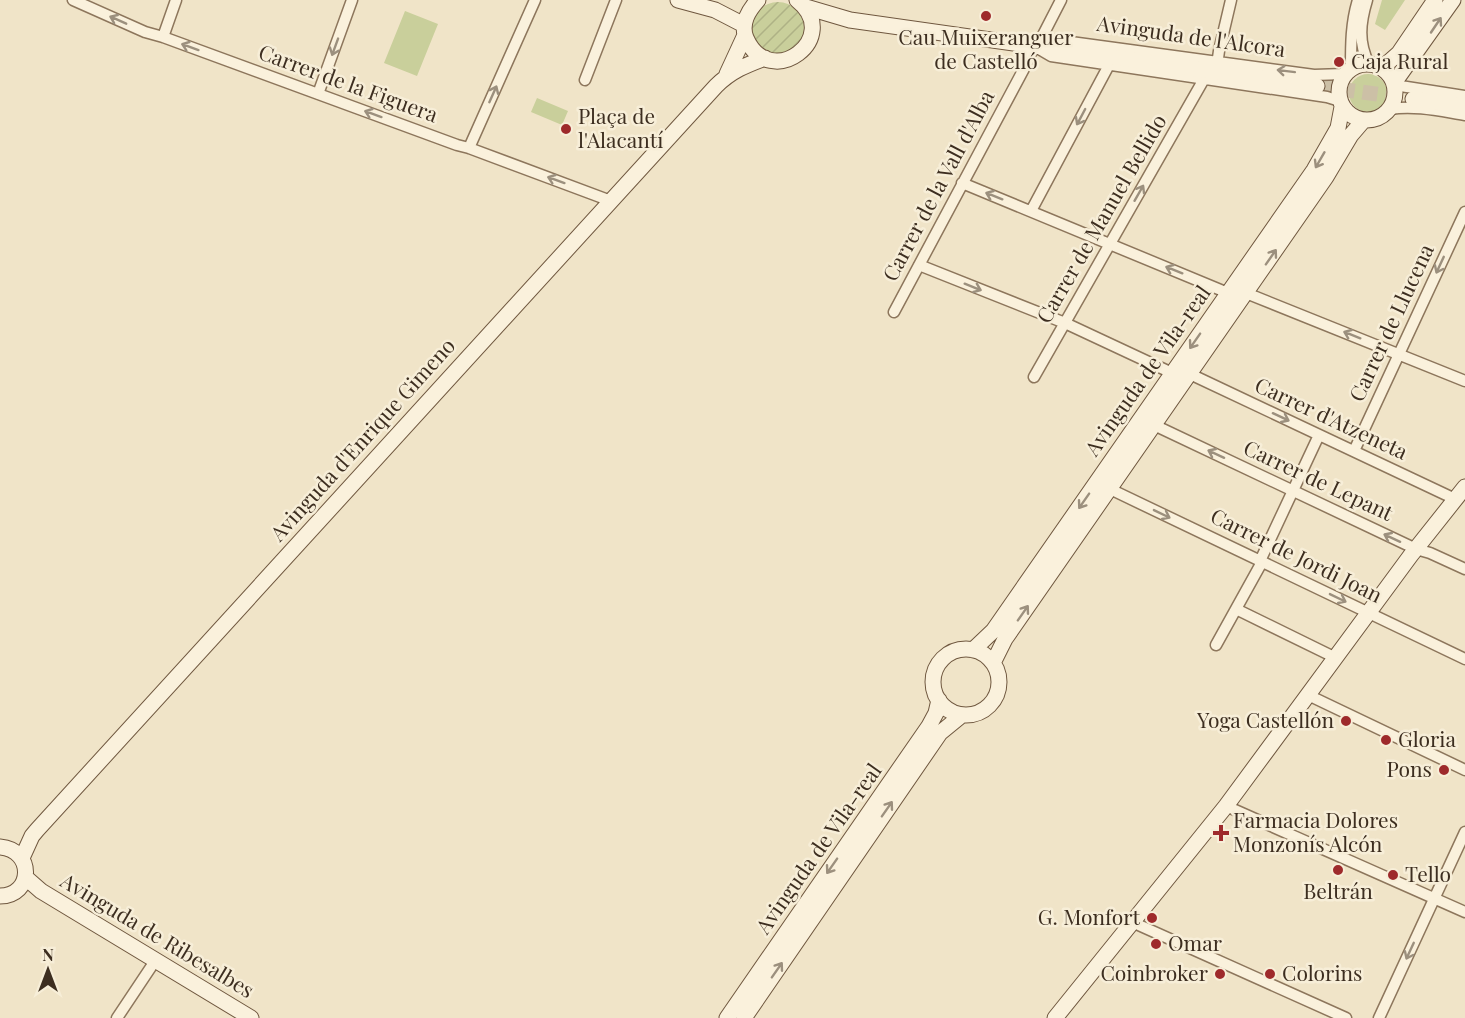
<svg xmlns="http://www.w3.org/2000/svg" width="1465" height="1018" font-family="'Playfair Display',serif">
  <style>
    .green { fill: #c9cf9b }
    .garden { fill: url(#garden-furrows) }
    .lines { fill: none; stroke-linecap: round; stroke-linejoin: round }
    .secondary-tunnel { stroke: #ccc0a6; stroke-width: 15; stroke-dasharray: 15 8; stroke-linecap: butt }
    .street-casing { stroke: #8d765c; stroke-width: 13 }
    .secondary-casing { stroke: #6f573f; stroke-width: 17 }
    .street { stroke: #faf1dc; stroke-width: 10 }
    .secondary { stroke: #faf1dc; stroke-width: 15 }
    .oneway { stroke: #9c907e }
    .poi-dot { fill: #9e2a2b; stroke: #f7eed8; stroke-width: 2 }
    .labels { text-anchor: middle; stroke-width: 5; stroke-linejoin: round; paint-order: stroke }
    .street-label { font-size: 21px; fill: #3d2e20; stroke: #f7eed8 }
    .poi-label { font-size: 21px; fill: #3d2e20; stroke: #f7eed8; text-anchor: start }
  </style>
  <defs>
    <pattern id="garden-furrows" width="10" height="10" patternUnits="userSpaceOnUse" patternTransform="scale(1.5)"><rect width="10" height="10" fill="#c9cf9b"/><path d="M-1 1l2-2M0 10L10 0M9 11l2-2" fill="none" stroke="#aeb285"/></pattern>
  </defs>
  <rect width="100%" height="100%" fill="#f0e4c8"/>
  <path class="green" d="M1382 0H1405L1385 30 1375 24Z
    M405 11 438 24 417 76 384 63Z
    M1349 93a19 19 0 1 1 38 0a19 19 0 1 1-38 0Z
    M537 98 568 111 562 125 531 112Z"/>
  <path class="garden" d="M752 28a26 26 0 1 1 52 0a26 26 0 1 1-52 0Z"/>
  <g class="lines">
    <path class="secondary-tunnel" d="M1317 86 1413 99"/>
    <g class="street-casing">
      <path id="street" d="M73 0 145 32 163 37 457 145 469 148 611 201
        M1367 0C1360 23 1358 42 1369 64
        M163 37 176 0
        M1040 44 1056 40 1314 75 1344 74
        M1039 49 1051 56 1327 97 1340 101
        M1220 63 1218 58 1219 51 1231 0
        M1351 68C1351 44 1351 23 1358 0
        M585 80 616 0
        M1394 85 1465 96
        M318 94 352 0
        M1390 109C1415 105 1440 111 1465 115
        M469 148 535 0
        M962 183 1228 293
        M1031 211 1109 65
        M919 265 1065 323 1172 373
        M1246 293 1465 381
        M894 312 1026 65 1034 46 1043 35 1061 0
        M1190 374 1455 499
        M1034 377 1204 79
        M1154 425 1416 549 1430 553 1465 569
        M1354 451 1465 212
        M1110 489 1465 659
        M1260 561 1319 435
        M1240 611 1336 658
        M1216 645 1262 562
        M1308 695 1465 770
        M1226 806 1465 912
        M1132 922 1346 1018
        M117 1018 155 961
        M1379 1018 1465 832"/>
    </g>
    <g class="secondary-casing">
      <path id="secondary" d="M678 0 715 10 744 25
        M758 0C749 10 740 23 746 38 770 93 844 37 797 0
        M806 7 850 20 1317 86
        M1339 92a28 28 0 1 1 56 0a28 28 0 1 1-56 0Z
        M1382 68 1399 53 1435 0
        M727 74 745 35
        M1394 83 1453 0
        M1413 99 1465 106
        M933 682a33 33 0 1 1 66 0a33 33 0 1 1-66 0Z
        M973 650 993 631 1314 170 1338 128 1342 107
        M993 663 1005 639 1326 177 1351 135 1363 121
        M0 847C35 850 33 896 0 896
        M22 858 32 836 37 830 716 86C731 71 746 65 765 58
        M25 877 41 891 251 1018
        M727 1018 929 726 936 713 939 700
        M744 1018 940 733 962 715
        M1055 1018 1226 806 1411 555 1465 487"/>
    </g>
    <use href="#street" class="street"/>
    <use href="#secondary" class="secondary"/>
  </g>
  <defs><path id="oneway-shaft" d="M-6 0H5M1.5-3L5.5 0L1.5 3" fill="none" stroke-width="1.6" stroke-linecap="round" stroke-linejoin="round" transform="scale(1.5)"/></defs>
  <g class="oneway">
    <use href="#oneway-shaft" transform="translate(118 20) rotate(-156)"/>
    <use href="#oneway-shaft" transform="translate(1436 25) rotate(-56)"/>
    <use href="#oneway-shaft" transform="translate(190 47) rotate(-160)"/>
    <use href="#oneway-shaft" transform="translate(335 47) rotate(110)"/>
    <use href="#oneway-shaft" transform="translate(1286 71) rotate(-173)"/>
    <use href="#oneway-shaft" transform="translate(493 94) rotate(-66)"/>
    <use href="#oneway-shaft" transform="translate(373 114) rotate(-160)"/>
    <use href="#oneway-shaft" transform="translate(1081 117) rotate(118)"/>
    <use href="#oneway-shaft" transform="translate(1320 160) rotate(120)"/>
    <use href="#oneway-shaft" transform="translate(556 180) rotate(-160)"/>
    <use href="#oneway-shaft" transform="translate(1139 193) rotate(-60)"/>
    <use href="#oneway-shaft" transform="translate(994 196) rotate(-158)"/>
    <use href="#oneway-shaft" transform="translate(1271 257) rotate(-55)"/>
    <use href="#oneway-shaft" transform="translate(1440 265) rotate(115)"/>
    <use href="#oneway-shaft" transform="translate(1174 270) rotate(-158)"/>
    <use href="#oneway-shaft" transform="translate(973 287) rotate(22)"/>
    <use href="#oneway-shaft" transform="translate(1352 335) rotate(-158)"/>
    <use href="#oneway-shaft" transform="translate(1195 341) rotate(125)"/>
    <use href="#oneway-shaft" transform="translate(1281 417) rotate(25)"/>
    <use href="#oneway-shaft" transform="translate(1216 454) rotate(-155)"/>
    <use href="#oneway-shaft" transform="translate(1084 501) rotate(125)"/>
    <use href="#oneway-shaft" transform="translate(1162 514) rotate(26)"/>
    <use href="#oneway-shaft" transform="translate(1392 538) rotate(-155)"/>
    <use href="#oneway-shaft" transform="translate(1338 598) rotate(26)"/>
    <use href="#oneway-shaft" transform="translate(1023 613) rotate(-55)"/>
    <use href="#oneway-shaft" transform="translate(887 809) rotate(-55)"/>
    <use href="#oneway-shaft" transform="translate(832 866) rotate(125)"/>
    <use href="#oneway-shaft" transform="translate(1410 951) rotate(115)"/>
    <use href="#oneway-shaft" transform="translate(777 970) rotate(-55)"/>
  </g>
  <g class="poi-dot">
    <circle cx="986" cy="16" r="6"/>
    <circle cx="1339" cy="62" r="6"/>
    <circle cx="566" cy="129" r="6"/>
    <circle cx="1346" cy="721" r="6"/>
    <circle cx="1386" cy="740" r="6"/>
    <circle cx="1444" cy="770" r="6"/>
    <path d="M1218 824h6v6h6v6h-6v6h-6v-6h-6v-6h6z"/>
    <circle cx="1338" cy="870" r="6"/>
    <circle cx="1393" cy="875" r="6"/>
    <circle cx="1152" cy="918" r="6"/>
    <circle cx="1156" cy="944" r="6"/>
    <circle cx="1220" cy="974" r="6"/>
    <circle cx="1270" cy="974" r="6"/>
  </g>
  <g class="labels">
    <g class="street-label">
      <text transform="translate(1191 37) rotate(8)" y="7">Avinguda de l'Alcora</text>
      <text transform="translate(348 84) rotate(20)" y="7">Carrer de la Figuera</text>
      <text transform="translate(939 186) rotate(-62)" y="7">Carrer de la Vall d'Alba</text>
      <text transform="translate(1102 219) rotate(-60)" y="7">Carrer de Manuel Bellido</text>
      <text transform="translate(1392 323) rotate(-65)" y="7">Carrer de Llucena</text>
      <text transform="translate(1148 371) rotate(-55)" y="7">Avinguda de Vila-real</text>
      <text transform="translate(1331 419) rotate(25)" y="7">Carrer d'Atzeneta</text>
      <text transform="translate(363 440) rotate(-48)" y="7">Avinguda d'Enrique Gimeno</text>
      <text transform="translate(1318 481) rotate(25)" y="7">Carrer de Lepant</text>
      <text transform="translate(1296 556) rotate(26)" y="7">Carrer de Jordi Joan</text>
      <text transform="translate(819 849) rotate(-55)" y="7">Avinguda de Vila-real</text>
      <text transform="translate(157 936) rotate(31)" y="7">Avinguda de Ribesalbes</text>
    </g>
    <g class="poi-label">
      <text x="986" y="45" text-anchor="middle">Cau Muixeranguer<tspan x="986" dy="24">de Castelló</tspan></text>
      <text x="1351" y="69">Caja Rural</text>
      <text x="578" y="124">Plaça de<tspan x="578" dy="24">l'Alacantí</tspan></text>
      <text x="1334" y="728" text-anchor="end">Yoga Castellón</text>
      <text x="1398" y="747">Gloria</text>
      <text x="1432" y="777" text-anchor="end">Pons</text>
      <text x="1233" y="828">Farmacia Dolores<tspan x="1233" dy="24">Monzonís Alcón</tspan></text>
      <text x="1405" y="882">Tello</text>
      <text x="1338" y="899" text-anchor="middle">Beltrán</text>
      <text x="1140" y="925" text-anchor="end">G. Monfort</text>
      <text x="1168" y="951">Omar</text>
      <text x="1208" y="981" text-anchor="end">Coinbroker</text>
      <text x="1282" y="981">Colorins</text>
    </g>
  </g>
  <g transform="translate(48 970)" stroke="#f7eed8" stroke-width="4.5" paint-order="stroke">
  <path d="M0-4.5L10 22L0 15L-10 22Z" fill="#3d2e20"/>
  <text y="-9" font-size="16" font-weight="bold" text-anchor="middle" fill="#3d2e20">N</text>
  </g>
</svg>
